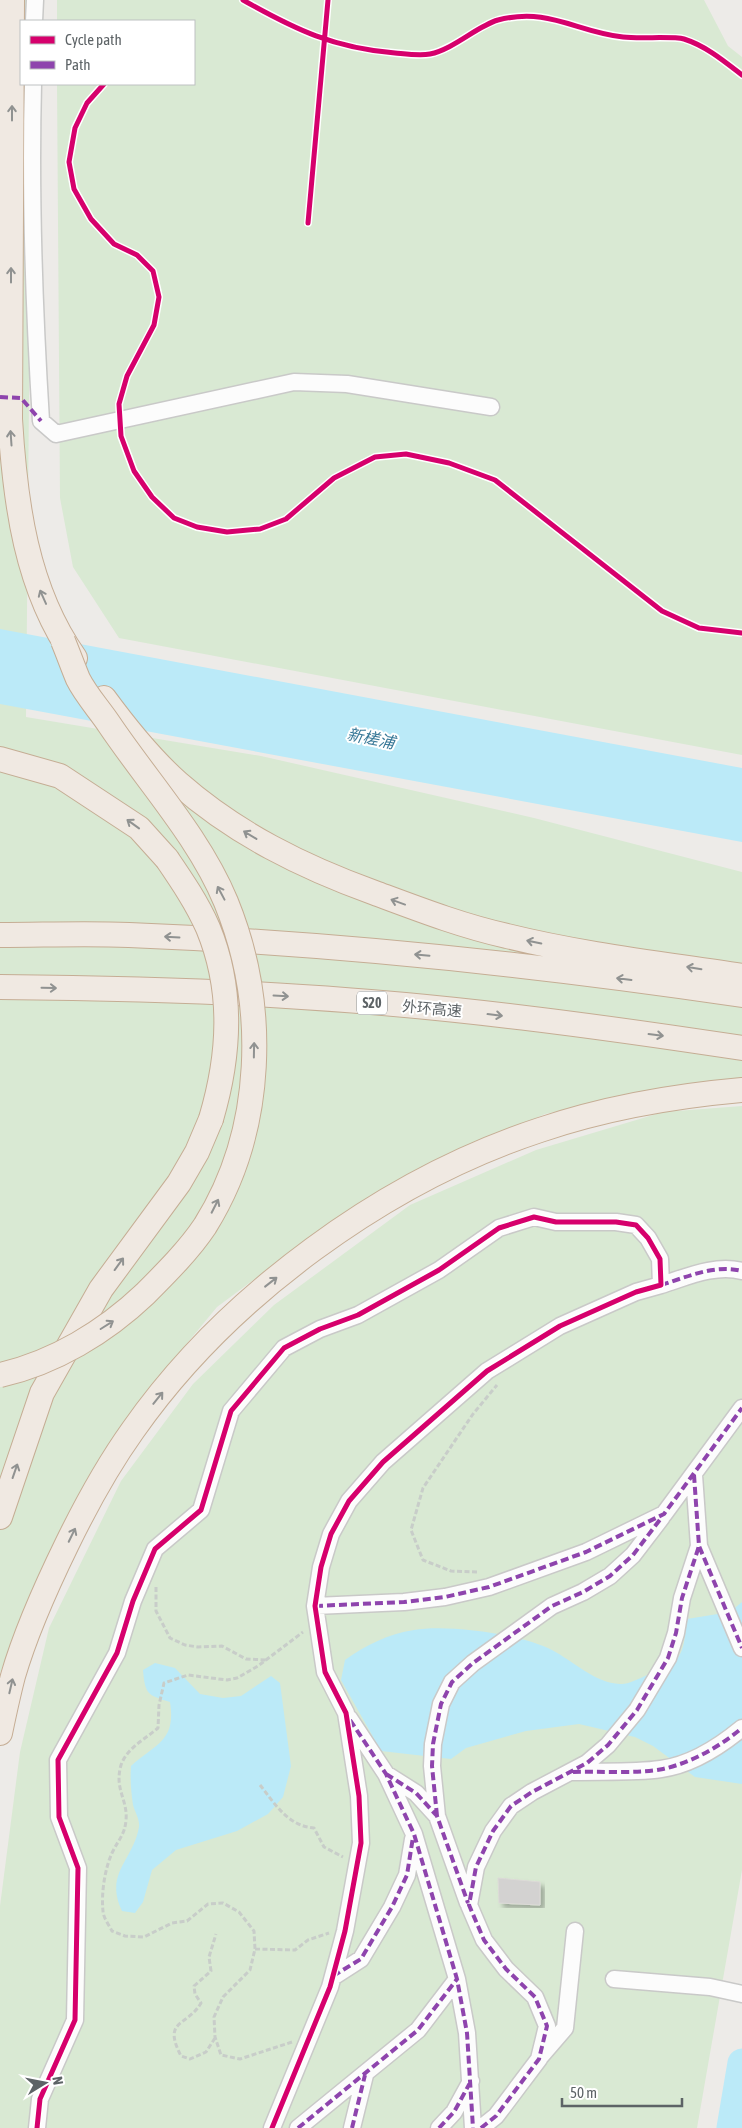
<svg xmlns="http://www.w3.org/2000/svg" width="742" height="2128" font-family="'Asap Condensed','Noto Sans SC',sans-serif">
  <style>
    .green { fill: #d9e9d3 }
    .water { fill: #bbeaf8 }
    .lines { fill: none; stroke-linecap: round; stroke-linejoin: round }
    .river { stroke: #bbeaf8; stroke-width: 29 }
    .building { fill: #d3d2d1; stroke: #dcdad7; filter: url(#shadow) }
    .minor-casing { stroke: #c9c9c8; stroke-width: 19 }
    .highway-casing { stroke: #c5ad94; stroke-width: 26 }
    .path { stroke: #c8cdc9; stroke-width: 3; stroke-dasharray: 5 2.5; stroke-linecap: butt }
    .minor { stroke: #fcfcfc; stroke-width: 16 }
    .highway { stroke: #f0e9e2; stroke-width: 24 }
    .highway-bridge-casing { stroke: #c5ad94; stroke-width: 26; stroke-linecap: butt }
    .highway-bridge { stroke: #f0e9e2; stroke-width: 24 }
    .quiet { stroke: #8e44ad; stroke-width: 4; stroke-dasharray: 8 4; stroke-linecap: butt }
    .cycleway-casing { stroke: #fff; stroke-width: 8 }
    .cycleway { stroke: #d6006c; stroke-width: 5 }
    .oneway { stroke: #909291 }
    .labels { text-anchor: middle; stroke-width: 4; stroke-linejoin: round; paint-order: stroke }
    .shield { fill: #fff; stroke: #8e9294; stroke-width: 1 }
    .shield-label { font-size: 14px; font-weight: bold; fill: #5d6366 }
    .street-label { font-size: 15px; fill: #5d6366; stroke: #fff }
    .water-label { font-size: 16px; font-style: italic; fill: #397998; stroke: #fff }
  </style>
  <defs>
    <filter id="shadow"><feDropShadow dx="4.5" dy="4.5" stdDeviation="2.5" flood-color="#0004"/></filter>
  </defs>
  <rect width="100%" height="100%" fill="#edebe8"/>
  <path class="green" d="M0 0H32V21H21V84H32L26 717 261 756 534 818 742 872V1083L661 1090 545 1114 443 1159 329 1224 217 1307 141 1399 64 1522 0 1673Z
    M57 0H704L728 46 742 57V755L119 638 73 567 60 498 57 84H194V21H57Z
    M742 1106V1870L697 2128H0V1906L20 1752 49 1628 121 1481 193 1384 274 1305 410 1205 536 1150 663 1112Z"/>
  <path class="water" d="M0 629 742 768V842L0 704Z
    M742 1602V1784L695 1777 653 1746 635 1737 579 1724 526 1731 466 1748 451 1759 381 1751 341 1680 345 1660C366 1645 388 1634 414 1630 447 1624 522 1634 552 1650 573 1661 595 1683 620 1684 627 1685 638 1679 645 1676 682 1662 683 1658 687 1619L730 1612Z
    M155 1663 175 1668 200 1694 223 1698 241 1696 271 1676 280 1683 291 1766 283 1797 268 1814 237 1831 176 1850 152 1870 143 1902 135 1913 122 1911C104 1873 133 1861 139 1827 140 1820 135 1812 133 1805 131 1791 130 1779 131 1766 157 1743 176 1741 170 1702 148 1695 145 1695 143 1670Z"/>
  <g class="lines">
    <path class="river" d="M731 2128 742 2063"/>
  </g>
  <path class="building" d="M498 1878 540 1882V1905L499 1903Z"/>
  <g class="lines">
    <g class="minor-casing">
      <path id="minor" d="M34 21 35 0
        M33 84C30 197 34 309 41 421L56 434 294 382 347 384 491 407
        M661 1285C687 1277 715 1264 742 1271
        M694 1475 699 1546 742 1648
        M315 1606 404 1602 445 1597 489 1587 586 1552 664 1514 742 1408
        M349 1718 386 1774 414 1834 457 1979 467 2033 473 2128
        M573 1772C602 1771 633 1773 661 1769 691 1765 719 1747 742 1728
        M386 1774 416 1793 437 1816 468 1903
        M437 1816 432 1766 433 1744 441 1704 452 1682 473 1663 552 1606 583 1592 610 1576 633 1555 662 1517
        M333 1977 361 1959 392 1907 407 1875 413 1839
        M614 1979 710 1987 742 1994
        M540 2057 565 2028 575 1931
        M37 2128 40 2099 75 2020 78 1868 59 1817 58 1760 117 1653 133 1601 155 1549 201 1510 231 1411 284 1348 320 1329 358 1315 439 1270 499 1228 534 1217 556 1222H616L636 1225 648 1238 660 1259 661 1285 636 1292 560 1326 487 1371 383 1462 349 1501 331 1534 321 1567 315 1606 325 1672 346 1713 359 1796 361 1843 345 1931 330 1987 272 2128
        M298 2128 418 2030 457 1979
        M352 2128 365 2075
        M439 2128 454 2112 471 2081
        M481 2128 496 2116 539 2059 547 2026 535 1997 506 1969 484 1940 469 1905 476 1867 493 1831 511 1806 532 1792 587 1763 608 1745 637 1710 668 1658 676 1633 682 1598 699 1546"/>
    </g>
    <g class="highway-casing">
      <path id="highway" d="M12 0 10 419C15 502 26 589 75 658
        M104 698C126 728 150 758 178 783 236 834 303 867 375 893 418 909 462 926 507 936 584 955 664 964 742 976
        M0 759 60 776 139 828 167 859
        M0 935C43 935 86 933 129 935 334 943 539 965 742 995
        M0 987C101 988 202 990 302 997 449 1006 597 1026 742 1048
        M0 1517 42 1393 101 1289 179 1183 197 1152 211 1119
        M0 1733C4 1714 8 1695 13 1676 26 1631 46 1587 67 1544 86 1505 108 1465 133 1430 227 1296 385 1181 540 1130 605 1108 674 1096 742 1090"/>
    </g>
    <path class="path" d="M477 1572 451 1571 423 1560 411 1530 423 1488 473 1414 497 1385
      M156 1587V1611L170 1638 185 1645 198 1647 222 1646 246 1659 266 1660
      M260 1785C275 1804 288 1826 314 1828L324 1847 343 1857
      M255 1949 295 1950 308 1940 329 1933
      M215 2038 206 2052 190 2059 181 2056C162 2019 187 2027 201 2003L195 1994 194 1986 211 1971 209 1957 216 1934
      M292 2042 240 2059 221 2055 215 2037 214 2017 223 1997 250 1970 255 1949 254 1931 239 1912 223 1903 208 1904 187 1921 172 1923 144 1937 125 1936 112 1931C109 1925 103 1917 103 1911 101 1893 105 1867 113 1851 119 1839 125 1834 126 1820 128 1800 114 1789 121 1765 127 1748 145 1739 158 1728L159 1705 164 1683 188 1675 227 1680 237 1678 258 1666 303 1632"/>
    <use href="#minor" class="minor"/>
    <use href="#highway" class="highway"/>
    <g class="highway-bridge-casing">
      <path id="highway-bridge" d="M167 859C182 881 197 903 208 928 234 991 230 1055 211 1119
        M0 1375C54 1363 105 1332 145 1294 166 1273 189 1250 205 1226 265 1130 268 1005 226 902 199 837 148 782 109 724 99 709 86 695 78 679 73 667 68 653 63 641"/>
    </g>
    <use href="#highway-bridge" class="highway-bridge"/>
    <path class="quiet" d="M0 397 21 398 41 421
      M661 1285C687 1277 715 1264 742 1271
      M694 1475 699 1546 742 1648
      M315 1606 404 1602 445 1597 489 1587 586 1552 664 1514 742 1408
      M350 1720 386 1774 414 1834 457 1979 467 2033 473 2128
      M573 1772C598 1771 640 1774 663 1769 693 1762 719 1747 742 1728
      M386 1774 416 1793 437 1816 468 1903
      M437 1816 432 1766 433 1744 441 1704 452 1682 473 1663 552 1606 583 1592 610 1576 633 1555 662 1517
      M333 1976 361 1959 392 1907 407 1875 413 1837
      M298 2128 418 2030 457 1979
      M352 2128 365 2075
      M439 2128 454 2112 471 2081
      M481 2128 496 2116 539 2059 547 2026 535 1997 506 1969 484 1940 469 1905 476 1867 493 1831 511 1806 532 1792 587 1763 608 1745 637 1710 668 1658 676 1633 682 1598 699 1546"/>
    <g class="cycleway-casing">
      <path id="cycleway" d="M243 0C296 30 334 48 395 53 406 54 420 56 430 54 454 49 477 26 498 20 549 7 576 32 623 37 639 39 673 36 684 39 706 46 724 61 742 75
        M104 84 87 103 75 128 69 162 74 189 91 219 114 244 137 255 153 271 159 297 154 325 127 376 119 404 121 436 134 471 152 497 174 518 197 527 227 532 260 529 286 519 334 478 375 457 406 454 449 463 495 480 662 611 699 628 742 633
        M308 223 328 0
        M37 2128 40 2099 75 2020 78 1868 59 1817 58 1760 117 1653 133 1601 155 1549 201 1510 231 1411 284 1348 320 1329 358 1315 439 1270 499 1228 534 1217 556 1222H616L636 1225 648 1238 660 1259 661 1285 636 1292 560 1326 487 1371 383 1462 349 1501 331 1534 321 1567 315 1606 325 1672 346 1713 359 1796 361 1843 345 1931 330 1987 272 2128"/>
    </g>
    <use href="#cycleway" class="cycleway"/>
  </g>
  <defs><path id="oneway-shaft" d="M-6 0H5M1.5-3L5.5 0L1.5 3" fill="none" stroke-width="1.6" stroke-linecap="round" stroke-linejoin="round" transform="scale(1.25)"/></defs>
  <g class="oneway">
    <use href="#oneway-shaft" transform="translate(12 113) rotate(-90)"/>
    <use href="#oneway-shaft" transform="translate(11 275) rotate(-90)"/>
    <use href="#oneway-shaft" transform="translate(11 438) rotate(-94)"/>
    <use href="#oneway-shaft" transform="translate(43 597) rotate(-114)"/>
    <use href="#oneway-shaft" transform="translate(133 824) rotate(-144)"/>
    <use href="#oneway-shaft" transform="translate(250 835) rotate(-149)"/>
    <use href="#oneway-shaft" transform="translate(221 893) rotate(-118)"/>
    <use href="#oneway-shaft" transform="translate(398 902) rotate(-160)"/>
    <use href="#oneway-shaft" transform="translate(172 937) rotate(-177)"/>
    <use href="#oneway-shaft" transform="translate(534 942) rotate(-168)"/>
    <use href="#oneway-shaft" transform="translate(422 955) rotate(-175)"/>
    <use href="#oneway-shaft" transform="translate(694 968) rotate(-171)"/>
    <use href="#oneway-shaft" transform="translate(624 979) rotate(-173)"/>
    <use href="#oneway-shaft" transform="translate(49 988) rotate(1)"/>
    <use href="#oneway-shaft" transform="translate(281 996) rotate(3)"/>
    <use href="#oneway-shaft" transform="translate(495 1015) rotate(7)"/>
    <use href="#oneway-shaft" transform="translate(656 1035) rotate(7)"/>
    <use href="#oneway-shaft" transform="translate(254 1050) rotate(-89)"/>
    <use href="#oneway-shaft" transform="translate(215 1206) rotate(-63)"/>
    <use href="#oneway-shaft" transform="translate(119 1264) rotate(-54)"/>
    <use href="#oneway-shaft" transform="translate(271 1282) rotate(-38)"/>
    <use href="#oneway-shaft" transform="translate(107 1325) rotate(-32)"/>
    <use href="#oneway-shaft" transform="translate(158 1398) rotate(-51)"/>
    <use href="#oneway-shaft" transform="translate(15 1471) rotate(-71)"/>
    <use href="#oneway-shaft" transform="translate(72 1535) rotate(-64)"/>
    <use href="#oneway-shaft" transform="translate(11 1686) rotate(-77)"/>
  </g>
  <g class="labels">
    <rect class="shield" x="357" y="991.5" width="30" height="23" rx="4"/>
    <g class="shield-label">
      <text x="372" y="1008">S20</text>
    </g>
    <g class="street-label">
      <text transform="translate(432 1009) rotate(5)" y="5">外环高速</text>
    </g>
    <g class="water-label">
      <text transform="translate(371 738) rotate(11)" y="6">新槎浦</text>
    </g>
  </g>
  <rect x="20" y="20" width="175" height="65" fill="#ffffff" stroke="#bec1c2"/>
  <rect x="30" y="36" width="25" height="8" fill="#d6006c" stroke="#bec1c2"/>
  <text x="65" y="45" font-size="15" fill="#5d6366">Cycle path</text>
  <rect x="30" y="61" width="25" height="8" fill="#8e44ad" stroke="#bec1c2"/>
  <text x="65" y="70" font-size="15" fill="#5d6366">Path</text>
  <g transform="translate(45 2083) rotate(80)" stroke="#ffffff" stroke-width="4" paint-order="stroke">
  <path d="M0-4L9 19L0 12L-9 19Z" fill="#5d6366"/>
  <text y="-8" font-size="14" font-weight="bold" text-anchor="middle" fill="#5d6366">N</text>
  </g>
  <path d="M562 2098v8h120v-8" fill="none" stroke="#5d6366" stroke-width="2.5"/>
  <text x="570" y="2098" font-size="15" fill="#5d6366" stroke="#ffffff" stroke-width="4" paint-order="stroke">50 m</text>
</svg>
